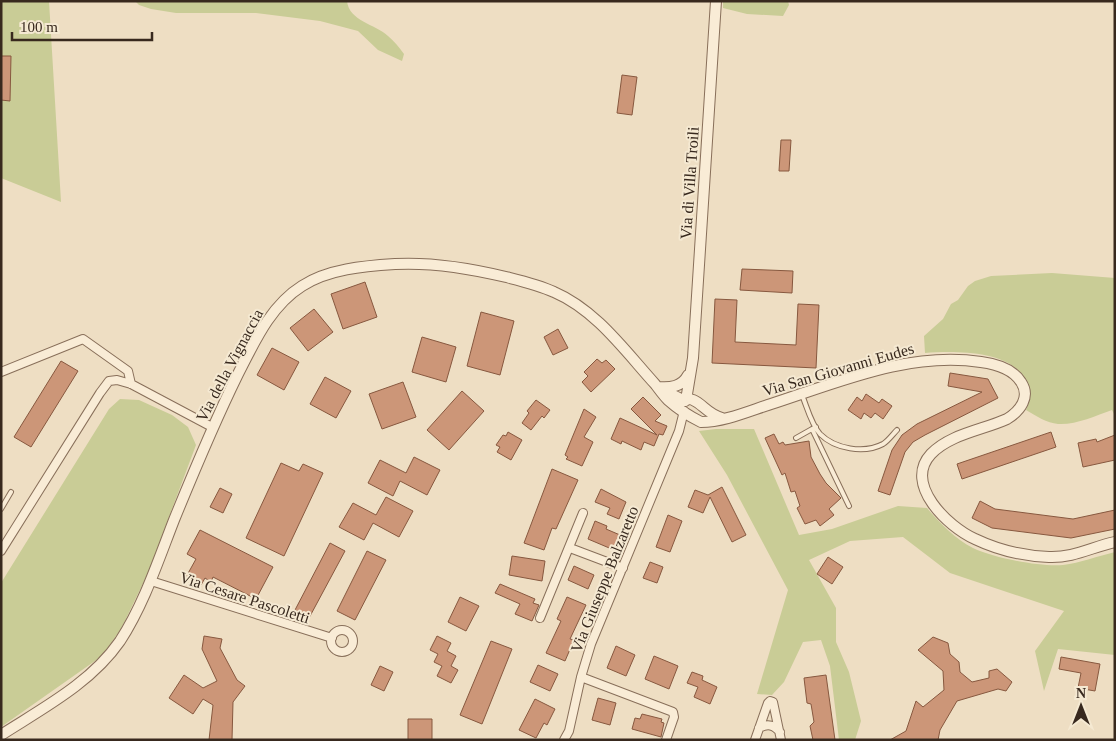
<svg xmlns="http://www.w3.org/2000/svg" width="1116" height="741" font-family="Georgia,serif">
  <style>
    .green { fill: #c9cc96 }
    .building { fill: #cc9678; stroke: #87583f }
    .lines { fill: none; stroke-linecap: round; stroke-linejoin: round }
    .service-casing { stroke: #886f5a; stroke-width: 6 }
    .minor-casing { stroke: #886f5a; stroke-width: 10 }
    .tertiary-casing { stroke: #886f5a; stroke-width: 12 }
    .service { stroke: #f9ecd6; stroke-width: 4 }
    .minor { stroke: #f9ecd6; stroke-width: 8 }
    .tertiary { stroke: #f9ecd6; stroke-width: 10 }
    .labels { text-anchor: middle; stroke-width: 4; stroke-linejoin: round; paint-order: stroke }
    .street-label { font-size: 16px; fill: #38291e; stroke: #f5e9d2 }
  </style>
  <rect width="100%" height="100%" fill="#eedec3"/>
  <path class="green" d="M1 1H49L61 202 1 178Z
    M135 1H347C349 21 375 24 388 36 394 41 399 47 404 54L402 61 378 50 358 31 320 21 256 13H176L151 9 139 5Z
    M723 1H788L789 5 783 16 747 14 723 8Z
    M1052 273 1115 278V416L1112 410C1095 416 1076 425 1058 424 1047 423 1036 416 1026 410 1028 405 1031 397 1030 391 1030 386 1026 381 1024 377 1006 350 954 351 925 353L924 336 943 319 951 304 958 300 968 286 975 281 991 276Z
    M120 399 139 400 172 415 188 427 196 445 148 573 121 629 102 656 1 727V583L109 409Z
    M716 429H754L799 535 832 529 898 506 927 508C939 522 956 540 973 548 994 558 1040 567 1063 565 1080 563 1098 556 1115 552V655L1058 649 1044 691 1035 651 1064 611 950 573 903 537 850 541 809 560 836 608V642L849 672 861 721 855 740H839L830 666 821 640 803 642 784 682 772 695 757 694 788 590 727 475 699 431Z"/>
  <path class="building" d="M1 56H11L10 101 1 100Z
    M622 75 637 77 632 115 617 113Z
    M781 140H791L789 171H779Z
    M742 269 793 271 792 293 740 290Z
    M365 282 377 317 343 329 331 294Z
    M715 299 737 300 735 342 796 345 798 304 819 305 816 368 712 363Z
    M314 309 333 332 308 351 290 328Z
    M481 312 514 321 500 375 467 366Z
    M558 329 568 348 553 355 544 337Z
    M422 337 456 347 446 382 412 372Z
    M272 348 299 362 284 390 257 375Z
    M597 359 602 363 606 360 615 369 591 392 582 382 588 376 584 372Z
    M61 361 78 371 31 447 14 437Z
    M950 373 988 379 998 398 925 435 913 442 905 452 890 495 878 491 892 450 902 435 917 424 982 392 948 386Z
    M325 377 351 391 336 418 310 404Z
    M403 382 416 417 382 429 369 394Z
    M462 391 484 411 449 450 427 430Z
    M866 394 879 403 882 399 892 406 883 419 875 413 871 418 864 413 861 419 848 410 857 397 862 401Z
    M643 397 661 415 655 421 667 426 663 435 659 434 654 446 644 442 641 450 622 441 621 444 611 439 620 418 657 435 631 409Z
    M536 400 550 410 544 418 542 416 531 430 522 423 529 413 527 411Z
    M584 409 596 417 584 437 593 442 582 466 566 459 568 457 565 455Z
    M508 432 522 440 511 460 497 452 500 447 496 445 503 435 506 436Z
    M1051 432 1056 447 962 479 957 464Z
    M774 434 779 444 783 442 785 445 809 441 811 457 820 474 826 483 841 498 829 509 834 515 820 526 816 520 805 524 797 508 800 506 795 491 791 492 785 473 782 475 765 438Z
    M1115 435V460L1083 467 1078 443 1096 439 1097 442Z
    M414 457 440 470 427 495 400 481 393 496 368 483 380 460 406 473Z
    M281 463 299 471 303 464 323 473 284 556 246 538Z
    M552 469 578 480 556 529 552 528 544 550 524 543Z
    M722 487 746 535 732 542 710 497 703 513 688 507 695 490 708 495Z
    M220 488 232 494 223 513 210 507Z
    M601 489 626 502 619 519 607 514 610 508 595 502Z
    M386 497 413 511 399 537 373 523 364 540 339 527 353 503 376 515Z
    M980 501 995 509 1073 519 1115 510V529L1071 538 992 528 972 518Z
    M668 515 682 521 670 552 656 547Z
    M595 521 607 526 606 529 620 535 614 550 588 539Z
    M200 530 273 567 256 599 213 577 211 582 205 578 201 585 186 577 196 559 187 554Z
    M330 543 345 551 309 618 295 610Z
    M367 551 386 560 355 620 337 611Z
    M512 556 545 561 542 581 509 575Z
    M828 557 843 567 832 584 817 574Z
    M650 562 663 567 657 583 643 578Z
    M574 566 594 575 588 589 568 580Z
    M500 584 535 599 533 603 539 605 532 621 515 614 520 604 495 593Z
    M460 597 479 606 466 631 448 622Z
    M567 597 586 605 570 639 574 640 565 661 546 653 561 621 557 619Z
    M204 636 222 639 220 648 237 680 245 686 233 702 232 740H209L213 705 203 699 193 714 169 698 184 675 203 688 217 681 202 649Z
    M437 636 451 643 447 651 456 656 451 666 458 670 451 683 437 676 442 666 434 662 438 654 430 650Z
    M933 637 948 643 950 654 959 662 960 672 972 682 989 678V671L997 669 1012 682 1006 691 998 689 957 701 940 730 938 740H890L906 731 916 701 923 707 944 690 943 671 918 650Z
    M491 641 512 649 482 724 460 715Z
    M616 646 635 655 626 676 607 668Z
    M654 656 678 666 669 689 645 679Z
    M1061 657 1100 664 1095 691 1078 688 1081 673 1059 669Z
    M538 665 558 674 550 691 530 682Z
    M380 666 393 672 384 691 371 685Z
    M692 672 703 676 702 680 717 687 710 704 694 697 698 687 687 683Z
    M826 675 835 740H813L810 726 814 722 811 704 807 703 804 678Z
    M598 698 616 703 610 725 592 720Z
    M535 699 555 709 547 725 544 723 536 738 519 730Z
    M642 714 662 719 661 722 664 723 661 737 632 729 635 718 640 719Z
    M408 719H432V740H408Z"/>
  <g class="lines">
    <g class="service-casing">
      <path id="service" d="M802 395C807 407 811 424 820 434 835 449 864 454 883 444 888 441 893 434 897 430
        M816 427 812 429 849 506
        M796 438 812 429
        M1 509 11 492"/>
    </g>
    <g class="minor-casing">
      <path id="minor" d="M1 372 83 339 128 371 131 384
        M570 548 623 568
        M1 551 100 393 109 381 117 380 131 384 212 427
        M151 581 332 638
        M540 618 583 513
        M331 641a11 11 0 1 1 22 0a11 11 0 1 1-22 0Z
        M581 677 673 712 674 717 666 740
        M759 728C768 723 774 725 780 732
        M564 740 569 731 581 677 591 644 679 431 684 411
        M755 740 768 703 770 701 773 702 781 740"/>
    </g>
    <g class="tertiary-casing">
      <path id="tertiary" d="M658 387C670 388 682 387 688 375
        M661 389 685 401
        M686 400 693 358 716 1
        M685 401C688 399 689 398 693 400 703 404 707 414 722 418
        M1 735C43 708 91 683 120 641 144 604 158 561 174 520 194 471 214 423 237 376 254 343 270 306 302 286 328 269 364 266 395 264 433 262 469 268 506 277 522 281 539 285 554 292 596 310 625 351 655 384 659 389 663 395 668 400 678 409 689 416 701 422 724 422 749 411 771 404 839 382 909 351 981 362 996 364 1013 369 1021 382 1031 397 1020 411 1007 419 983 430 950 434 931 454 903 484 948 527 975 539 998 550 1023 556 1049 557 1073 558 1092 547 1115 542"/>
    </g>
    <use href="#service" class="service"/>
    <use href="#minor" class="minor"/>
    <use href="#tertiary" class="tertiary"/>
  </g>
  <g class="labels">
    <g class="street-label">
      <text transform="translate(689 183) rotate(-86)" y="6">Via di Villa Troili</text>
      <text transform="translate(229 365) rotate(-62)" y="6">Via della Vignaccia</text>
      <text transform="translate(838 369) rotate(-16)" y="6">Via San Giovanni Eudes</text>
      <text transform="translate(604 579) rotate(-68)" y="6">Via Giuseppe Balzaretto</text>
      <text transform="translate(245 597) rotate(18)" y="6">Via Cesare Pascoletti</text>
    </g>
  </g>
  <rect width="1116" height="741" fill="none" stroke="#38291e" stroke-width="5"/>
  <g transform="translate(1081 706)" stroke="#f5e9d2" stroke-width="4" paint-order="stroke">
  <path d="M0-4L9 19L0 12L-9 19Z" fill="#38291e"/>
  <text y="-8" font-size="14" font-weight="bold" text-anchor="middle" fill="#38291e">N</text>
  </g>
  <path d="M12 32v8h140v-8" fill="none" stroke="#38291e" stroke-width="2.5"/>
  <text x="20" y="32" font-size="15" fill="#38291e" stroke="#f5e9d2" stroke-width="4" paint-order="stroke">100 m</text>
</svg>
